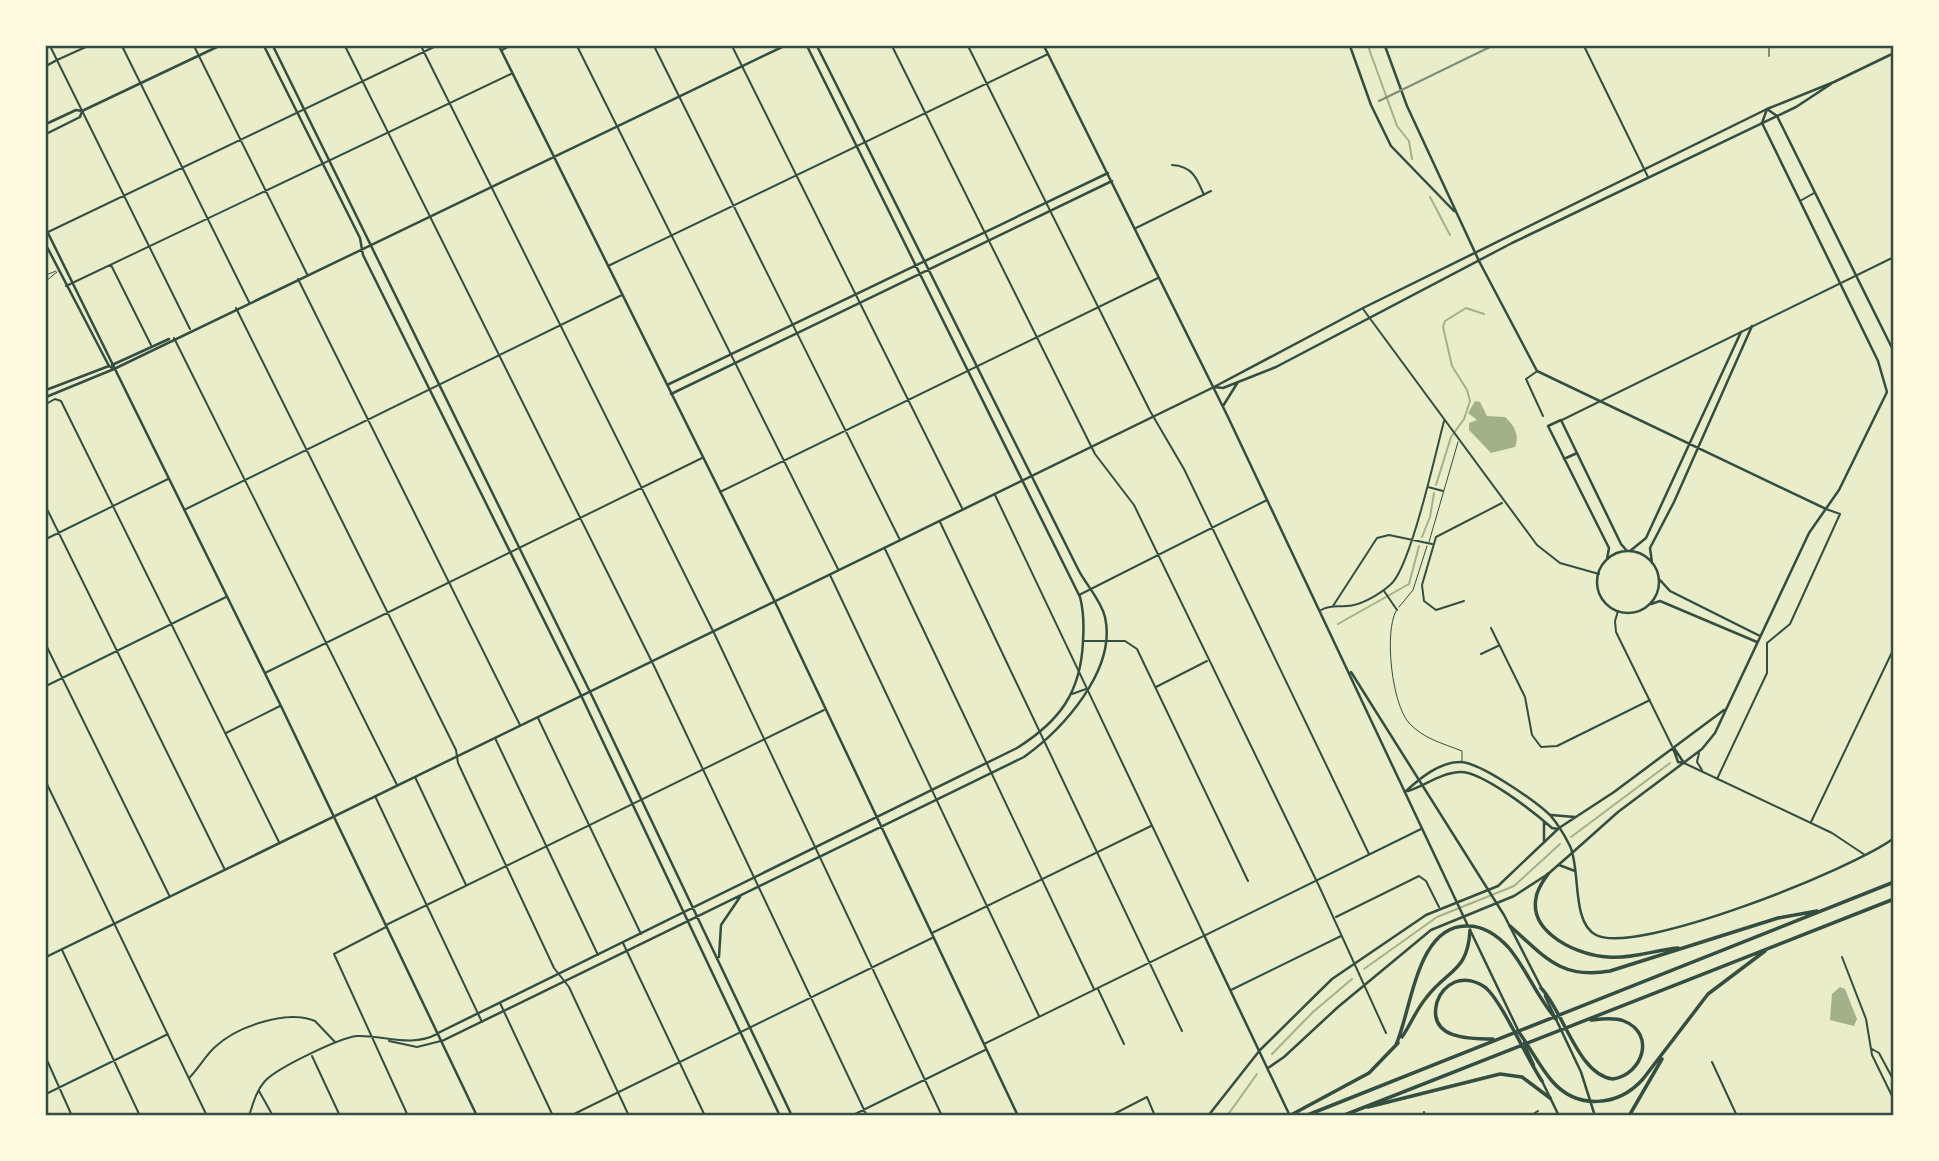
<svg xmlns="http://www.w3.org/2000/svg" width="1939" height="1161" font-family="'Fira Sans Condensed',sans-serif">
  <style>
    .water { fill: #a3b18a }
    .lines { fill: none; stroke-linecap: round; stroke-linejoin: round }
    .stream { stroke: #a3b18a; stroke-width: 2 }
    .service { stroke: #344e41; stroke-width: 1 }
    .minor { stroke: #344e41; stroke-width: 2 }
    .tertiary { stroke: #344e41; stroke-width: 2.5 }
    .secondary { stroke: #344e41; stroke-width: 2.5 }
    .motorway { stroke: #344e41; stroke-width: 3.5 }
    .rail { stroke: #7c8e77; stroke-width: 2 }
    .neatline { fill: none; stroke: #344e41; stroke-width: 2.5 }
  </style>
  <rect width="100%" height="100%" fill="#e9edc9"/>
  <path class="water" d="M1475 401 1480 402 1487 416 1505 417C1514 425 1520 435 1515 447L1491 453 1469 430V423L1477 420 1468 413Z
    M1840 987 1845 989 1857 1019 1854 1026 1830 1020 1832 994Z"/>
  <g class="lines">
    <path class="stream" d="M1368 46 1397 126 1409 141 1412 159
      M1430 197 1450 235
      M1436 485 1451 437 1464 419 1470 401 1467 390 1452 366 1443 327 1445 321 1466 308 1484 314
      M1422 537 1430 517 1434 493
      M1338 624 1409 584 1419 546
      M1571 837 1670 763
      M1364 969 1437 917 1514 886 1560 844
      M1272 1054 1313 1012 1352 979
      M1227 1116 1257 1074"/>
    <path class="service" d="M46 275 56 271
      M46 281 57 272
      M1429 542 1458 442
      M1399 607 1413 590 1427 546
      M1396 611C1384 633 1392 704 1409 723 1424 739 1442 743 1462 751V761"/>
    <path class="minor" d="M50 46 190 329
      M122 46 249 302
      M194 46 307 274
      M345 46 655 668 867 1116
      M421 46 716 637 942 1116
      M577 46 838 569
      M654 46 900 540
      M732 46 962 508
      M892 46 1095 454 1134 505 1319 886 1386 1033
      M968 46 1150 411 1184 469 1369 854
      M1584 46 1648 177
      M502 50 510 46
      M57 60 88 46
      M1172 165C1192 166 1197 178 1204 195
      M1800 201 1814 193
      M1136 228 1211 191
      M46 233 436 46
      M111 265 151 345
      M608 266 1048 54
      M298 279 520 725
      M66 286 511 74
      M236 308 456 750 458 763 554 968 569 987 629 1116
      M1363 309 1537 545 1560 563 1599 574
      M174 338 397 785
      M1536 372 1526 379 1543 416
      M46 404 55 399 61 401 279 842
      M1562 420 1894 257
      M1428 487 1443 491
      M720 492 1158 278
      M995 495 1204 935
      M46 507 225 870
      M184 510 622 295
      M940 522 1182 1031
      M46 539 168 479
      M885 549 1094 989
      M830 575 1039 1016
      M1384 591 1397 610
      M1079 595 1267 500
      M1464 601 1436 610 1424 601 1422 585 1436 537 1502 503
      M1333 606 1377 538 1389 535 1432 544
      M1321 610C1330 605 1336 607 1347 606 1360 606 1380 594 1390 585 1410 570 1436 451 1444 421
      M1618 611 1615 621 1616 632 1672 746
      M1491 628 1525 697 1532 735 1541 747 1557 746 1650 700
      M1084 641H1125L1137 649 1248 881
      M46 645 169 895
      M1481 654 1498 646
      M265 673 702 458
      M46 686 226 597
      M1156 687 1207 661
      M1072 694 1086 689
      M538 718 641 934
      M226 733 280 706
      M495 738 598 955
      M1699 753 1697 762 1702 770
      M1684 763 1832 833 1865 855
      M415 777 466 885
      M1717 779 1767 673V643L1790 624 1840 514 1826 509
      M46 782 207 1116
      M375 796 482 1022
      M1811 822 1894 648
      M1336 917 1419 876 1426 881 1439 907
      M386 925 824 710
      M386 927 334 954 408 1116
      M932 933 1151 826
      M623 943 705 1116
      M62 950 140 1116
      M1842 957 1866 1019 1872 1055 1894 1100
      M1098 989 1124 1044
      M1231 990 1341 936
      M500 1003 553 1116
      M389 1041 417 1047 441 1041
      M984 1044 1421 829
      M1872 1049 1879 1053 1894 1081
      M312 1056 340 1116
      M46 1058 72 1116
      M1712 1062 1737 1116
      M190 1077C199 1068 205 1056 215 1047 236 1027 287 1009 315 1021L335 1042
      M259 1091 273 1116
      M46 1094 168 1034
      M1424 1112 1425 1116
      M249 1116C253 1104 256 1091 265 1081 277 1068 339 1038 357 1036 384 1035 411 1048 437 1034
      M570 1116 932 938
      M851 1116 985 1050
      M1110 1116 1147 1097 1155 1116
      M1530 1116 1538 1111"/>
    <path class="tertiary" d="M264 46 360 238 363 255 579 691 780 1116
      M273 46 594 700 792 1116
      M499 46 778 608 1018 1116
      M46 66 57 60
      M46 124 76 110 82 111 219 46
      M46 134 80 117 82 111
      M1479 261 1537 371 1826 509
      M112 365 169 339
      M114 369 784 46
      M667 385 1108 173
      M671 394 1112 181
      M1564 459 1577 453
      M1630 551 1646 538 1741 332
      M1597 582a31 31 0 1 1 62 0a31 31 0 1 1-62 0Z
      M1607 559 1609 548 1548 426 1561 420 1621 544 1627 551
      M1652 563 1650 548 1674 502 1752 326
      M1660 580 1670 591 1760 636
      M1651 604 1660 601 1757 642
      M1673 748 1678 762 1684 763
      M1674 748 1684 763
      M1408 791C1424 786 1441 773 1459 772 1481 770 1535 813 1552 828L1558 829
      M1405 792C1419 779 1439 762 1460 762 1480 762 1535 801 1550 815 1557 823 1565 836 1570 846 1581 870 1571 922 1596 935 1637 956 1855 868 1894 838
      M1551 815 1575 817
      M1559 828 1614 792 1724 710
      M1544 841V821
      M1572 853 1618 812 1702 749 1715 733 1809 533 1839 490 1887 392 1878 361 1762 123 1767 109 1777 116 1894 352
      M1559 865 1575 871
      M1204 935 1290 1116
      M719 957 721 925 740 897
      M438 1033 1017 748C1060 721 1081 692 1083 641 1084 626 1084 612 1080 597L807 46
      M442 1041 1024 757C1063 729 1117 670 1105 617 1101 600 1086 585 1078 569L817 46"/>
    <path class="secondary" d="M1044 46 1228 417 1468 926
      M1350 46 1371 105 1391 146 1454 211
      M1385 46 1407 106 1479 261
      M46 229 281 706 477 1116
      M46 245 109 366 114 369
      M1214 387 1223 388 1276 367 1512 243 1796 107 1831 84
      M46 390 109 366
      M46 397 114 369
      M1223 406 1238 382
      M1351 672 1504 915 1541 987
      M1471 932 1518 1030
      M46 957 1214 387 1363 308 1767 109 1834 82 1894 53
      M1545 996 1581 1072 1595 1116
      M1524 1043 1534 1065
      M1268 1068 1284 1057 1338 1007 1431 930 1514 896 1548 874 1572 853
      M1542 1081 1559 1116
      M1208 1116 1260 1050 1332 979 1426 915 1498 886 1558 829"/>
    <path class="motorway" d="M1548 874C1543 881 1537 889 1536 898 1529 934 1580 956 1608 957 1632 959 1655 950 1678 948
      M1510 926C1543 955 1560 980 1610 971L1778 918 1817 911
      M1541 988C1564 1012 1578 1075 1613 1079 1643 1074 1656 1034 1624 1021 1614 1017 1601 1019 1591 1020
      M1518 1031C1530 1047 1539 1066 1552 1081 1577 1110 1618 1107 1643 1079L1708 994 1765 951
      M1402 1037C1411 1024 1416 1010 1426 998 1448 969 1468 972 1470 930
      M1493 1039C1469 1039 1427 1039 1437 1002 1440 993 1446 986 1455 982 1465 978 1477 981 1486 988 1502 1002 1527 1059 1542 1081
      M1396 1045C1412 1008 1417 924 1468 926 1485 926 1498 936 1509 948 1527 970 1537 997 1556 1019
      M1368 1107 1500 1074 1522 1077 1550 1098
      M1289 1116 1369 1073 1398 1043
      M1305 1116 1894 882
      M1342 1116 1894 899
      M1629 1116 1662 1059"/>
    <path class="rail" d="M1769 56V46
      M1379 101 1492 46"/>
  </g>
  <rect width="1939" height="1161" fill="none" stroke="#fefae0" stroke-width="94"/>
  <rect x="47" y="47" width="1845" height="1067" class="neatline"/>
</svg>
